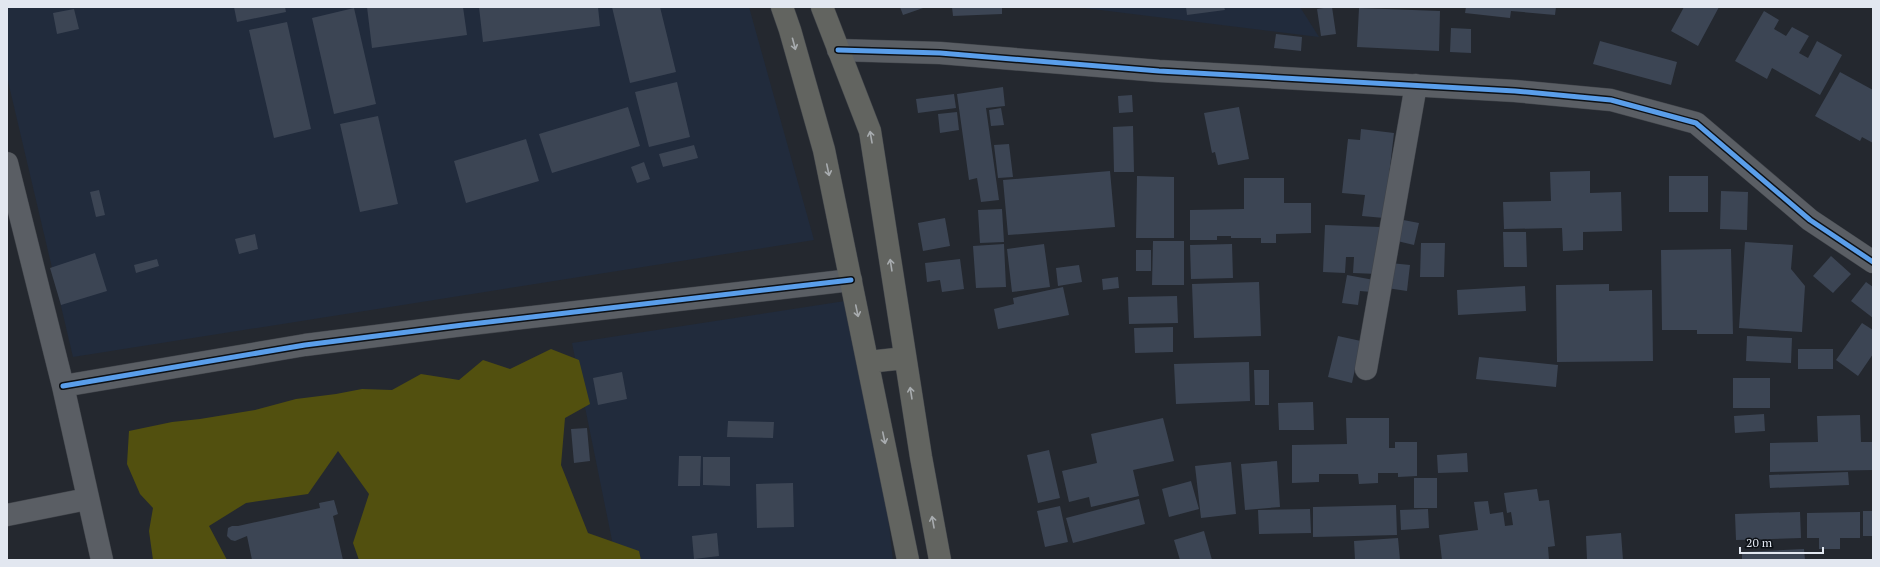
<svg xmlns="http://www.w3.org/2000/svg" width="1880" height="567" font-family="'PT Serif',serif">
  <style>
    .built { fill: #212b3c }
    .forest { fill: #52500f }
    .building { fill: #3c4554 }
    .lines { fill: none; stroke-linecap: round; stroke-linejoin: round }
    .minor-casing { stroke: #40444a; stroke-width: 23 }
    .trunk-casing { stroke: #40444a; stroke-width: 23 }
    .minor { stroke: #5a5e64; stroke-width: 22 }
    .trunk { stroke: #626460; stroke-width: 22 }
    .cycleway-casing { stroke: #0c1015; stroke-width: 8 }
    .cycleway { stroke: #5a9eea; stroke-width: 5 }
    .oneway { stroke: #a8acaf }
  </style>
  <rect width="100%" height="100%" fill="#24282f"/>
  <path class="built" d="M7 7H749L814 240 73 357 7 77Z
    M1076 7H1300L1319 37Z
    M845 301 888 516 893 560H616L572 343Z"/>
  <path class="forest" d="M551 349 579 360 590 404 565 418 561 465 588 533 639 551 641 560H359L353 543 369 494 338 451 308 494 246 503 209 526 227 560H153L149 531 153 508 140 494 127 464 129 431 172 422 200 419 255 410 296 399 336 394 362 389 392 390 421 374 459 380 483 360 510 369Z"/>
  <path class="building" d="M234 7H285L286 12 237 22Z
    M367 7H463L467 35 372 48Z
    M479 7H598L600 26 483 42Z
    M612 7H660L676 72 630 83Z
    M900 7H926L903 15Z
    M952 7H1002V14L953 16Z
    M1186 7H1224L1225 10 1187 15Z
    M1330 7H1332L1336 34 1321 36 1317 9Z
    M1466 7H1556L1555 15 1511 11 1510 18 1465 13Z
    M1684 7H1719L1698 46 1671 31Z
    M354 8 376 104 334 114 312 18Z
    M1359 8 1440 11 1439 51 1357 47Z
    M74 9 79 29 57 34 53 13Z
    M1764 11 1779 20 1774 29 1786 36 1792 27 1809 36 1799 53 1808 58 1817 41 1842 55 1820 95 1772 68 1767 79 1735 61Z
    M287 22 311 129 274 138 249 30Z
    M1451 28 1471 29V53L1450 52Z
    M1276 34 1302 37 1301 51 1274 48Z
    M1600 41 1677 62 1671 85 1593 64Z
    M1840 72 1873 90V143L1862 137 1860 141 1815 116Z
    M677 82 690 137 649 147 635 92Z
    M1003 87 1005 106 986 108 999 200 981 202 977 178 969 180 957 94Z
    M954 94 956 108 918 113 916 99Z
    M1132 95 1133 112 1119 113 1118 96Z
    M628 107 640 146 552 173 539 134Z
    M1239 107 1249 159 1218 165 1215 152 1212 153 1204 113Z
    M1001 108 1004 125 991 126 989 110Z
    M957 112 959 130 940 133 938 114Z
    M378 116 398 204 360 212 340 124Z
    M1133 126 1134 172H1114L1113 127Z
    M1361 129 1394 133 1384 218 1362 216 1365 195 1342 193 1348 139 1360 140Z
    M526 139 539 181 466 203 454 161Z
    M1009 144 1013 177 998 178 994 145Z
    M694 145 698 158 663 167 659 154Z
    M644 162 650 179 637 183 631 167Z
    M1110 171 1115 227 1008 235 1003 180Z
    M1590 171V193L1621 192 1622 231 1583 232V250L1563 251 1562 228 1504 229 1503 202 1551 201 1550 172Z
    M1137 176 1174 177V238H1136Z
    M1669 176H1708V212H1669Z
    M1244 178H1284V203H1311V233L1276 234V243H1261V238H1231V236H1217V240H1190V210L1244 209Z
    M99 190 105 215 96 217 90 192Z
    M1721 191 1748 192 1747 230 1720 229Z
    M1002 209 1004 242 980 243 978 210Z
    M945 218 950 246 923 251 918 223Z
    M1398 219 1419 223 1414 245 1393 240Z
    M1325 225 1380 227 1378 274 1353 273 1354 257H1346L1345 273 1323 272Z
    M1503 232H1526L1527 267H1504Z
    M255 234 258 249 239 254 235 239Z
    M1153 241H1184V285H1152Z
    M1745 242 1793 245 1791 269 1805 286 1802 332 1739 328Z
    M1421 243H1445L1444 277H1420Z
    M1004 244 1006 287 976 288 973 246Z
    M1044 244 1050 287 1012 292 1007 249Z
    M1232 244 1233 278 1191 279 1190 245Z
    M1731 249 1733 334H1697V330H1662L1661 250Z
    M1136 250H1151V271H1136Z
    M95 253 107 291 61 305 50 268Z
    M1831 256 1851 274 1833 293 1813 276Z
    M157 259 159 266 136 273 134 265Z
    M960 259 964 289 942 292 940 280 927 282 925 263Z
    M1390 263 1410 265 1407 291 1387 288Z
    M1079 265 1082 282 1058 286 1056 268Z
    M1347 275 1374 280 1372 292 1360 291 1358 305 1342 303Z
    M1118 277 1119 288 1103 290 1102 279Z
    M1259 282 1261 336 1194 338 1192 284Z
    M1866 282 1873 287V318L1851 301Z
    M1609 284V291L1652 290 1653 361 1557 362 1556 285Z
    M1525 286 1526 311 1458 315 1457 290Z
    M1063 287 1069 315 998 329 994 309 1014 304 1013 298Z
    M1177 296 1178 323 1129 324 1128 297Z
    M1862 323 1873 330V354L1858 376 1836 360Z
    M1173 327V352L1135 353 1134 328Z
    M1338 336 1361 341 1352 383 1328 377Z
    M1747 336 1792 338 1791 363 1746 361Z
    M1798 349H1833V369H1798Z
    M1479 357 1558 365 1556 387 1476 379Z
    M1249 362 1250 401 1176 404 1174 364Z
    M1254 370H1269V405H1255Z
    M622 372 627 399 598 405 593 378Z
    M1733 378H1770V408H1733Z
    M1313 402 1314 430H1279L1278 403Z
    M1764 414 1765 431 1735 433 1734 416Z
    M1860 415 1861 442H1873V470L1770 472V443L1818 442 1817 416Z
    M1163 418 1174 461 1133 470 1139 496 1091 507 1089 497 1069 502 1062 471 1097 463 1091 434Z
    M1346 418H1389V448H1395V442H1417V476L1398 477V473H1378V483L1359 484 1358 474H1319V482L1292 483V445L1347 444Z
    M728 421 774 422 773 438 727 437Z
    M587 428 590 461 574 463 571 429Z
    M1049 450 1060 498 1038 503 1027 455Z
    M1467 453 1468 472 1438 473 1437 455Z
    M679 456H701L700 486H678Z
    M703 457H730V486L703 485Z
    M1277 461 1280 507 1245 510 1241 464Z
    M1231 462 1236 514 1201 518 1195 466Z
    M1848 472 1849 485 1770 488 1769 475Z
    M1414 478H1437V508H1414Z
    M1191 481 1199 509 1169 517 1162 489Z
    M793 483 794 527 757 528 756 484Z
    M1537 489 1539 501 1549 500 1555 546 1548 547 1549 560H1442L1439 535 1478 530 1474 502 1488 501 1490 514 1503 512 1505 526 1513 525 1511 512 1507 513 1504 493Z
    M1139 499 1145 524 1073 543 1066 518Z
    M334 500 338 514 333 516 343 560H252L247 536 235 541 231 540 227 536 228 528 232 526H238L320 508 319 503Z
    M1396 505 1397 535 1313 537V507Z
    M1060 506 1068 542 1045 547 1037 511Z
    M1310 509 1311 533 1259 534 1258 510Z
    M1428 509 1429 528 1401 530 1400 510Z
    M1863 511H1873V536H1863Z
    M1800 512 1801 538 1736 540 1735 514Z
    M1860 512V538H1840V549H1819V538H1807V513Z
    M1204 531 1212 560H1180L1174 540Z
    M717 533 719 556 694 559 692 536Z
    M1621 533 1623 560H1587L1586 536Z
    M1398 538 1400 560H1355L1354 541Z
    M1804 549 1805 560H1742V552Z"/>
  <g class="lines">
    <g class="minor-casing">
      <path id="minor" d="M838 50 940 53 1159 71 1515 91 1611 100 1696 123 1810 220 1873 262
        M7 163 63 386 102 560
        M1366 369 1416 85
        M63 386 305 345 463 325 851 280
        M7 515 87 499"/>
    </g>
    <g class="trunk-casing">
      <path id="trunk" d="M782 7 790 30 824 150 908 560
        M822 7 870 131 921 457 940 560
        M868 362 905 358"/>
    </g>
    <use href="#minor" class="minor"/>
    <use href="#trunk" class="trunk"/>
    <g class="cycleway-casing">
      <path id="cycleway" d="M838 50 940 53 1159 71 1515 91 1611 100 1696 123 1810 220 1873 262
        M63 386 305 345 463 325 851 280"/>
    </g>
    <use href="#cycleway" class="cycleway"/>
  </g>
  <defs><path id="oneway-shaft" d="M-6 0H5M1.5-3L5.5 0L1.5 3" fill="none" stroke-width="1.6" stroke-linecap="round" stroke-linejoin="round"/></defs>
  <g class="oneway">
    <use href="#oneway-shaft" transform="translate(794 44) rotate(75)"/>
    <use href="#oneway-shaft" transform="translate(871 137) rotate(-100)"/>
    <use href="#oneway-shaft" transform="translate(828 170) rotate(78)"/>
    <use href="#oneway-shaft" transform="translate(891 265) rotate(-99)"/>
    <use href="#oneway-shaft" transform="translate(857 311) rotate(78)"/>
    <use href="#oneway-shaft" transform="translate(911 393) rotate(-99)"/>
    <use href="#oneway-shaft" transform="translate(884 438) rotate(78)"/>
    <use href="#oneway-shaft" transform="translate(933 522) rotate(-100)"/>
  </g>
  <rect width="1880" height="567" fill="none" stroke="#e2e7f0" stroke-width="16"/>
  <path d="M1740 547v6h83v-6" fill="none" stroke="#e2e7f0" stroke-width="2"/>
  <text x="1746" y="547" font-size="12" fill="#e2e7f0" stroke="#0c1015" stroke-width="3" paint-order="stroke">20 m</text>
</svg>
